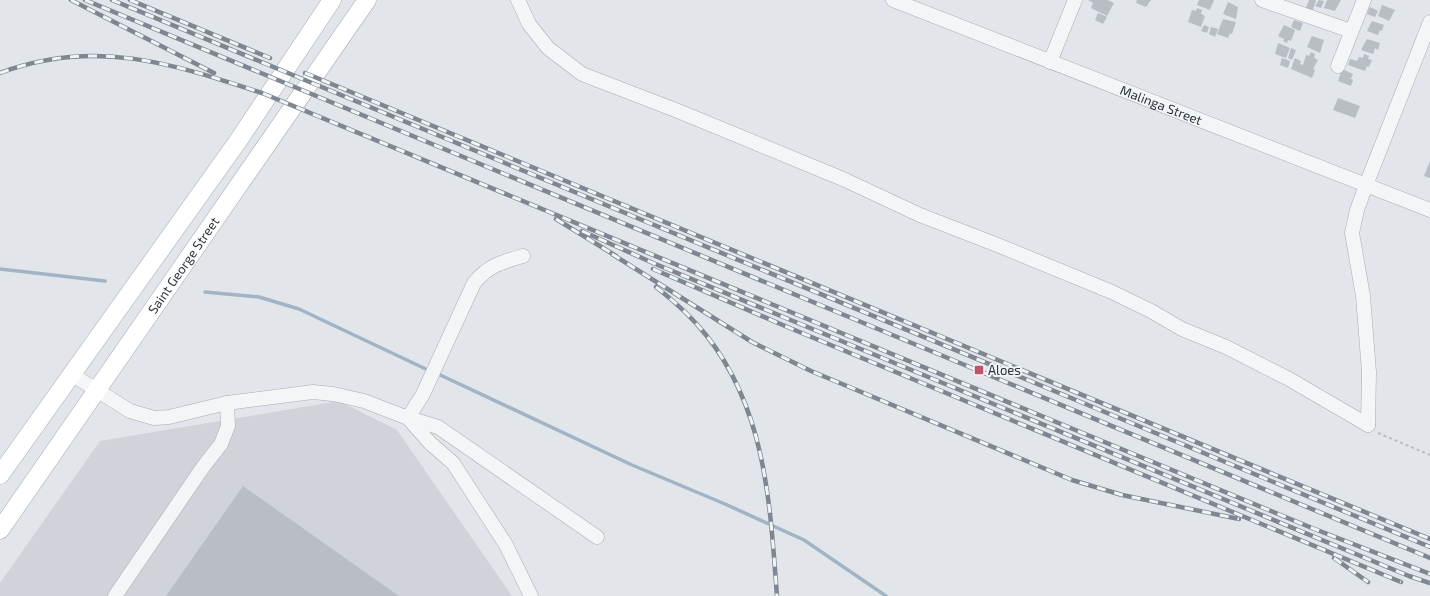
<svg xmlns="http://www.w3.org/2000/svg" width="1430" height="596" font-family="'Exo 2',sans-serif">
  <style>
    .built { fill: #d0d4da }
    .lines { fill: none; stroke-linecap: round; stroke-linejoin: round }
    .stream { stroke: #a1b4c5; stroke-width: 3.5 }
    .building { fill: #b9bec5 }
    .minor-casing { stroke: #a8acb3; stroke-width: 15 }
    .major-casing { stroke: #a2aab3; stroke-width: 19 }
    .path { stroke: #b8bbc0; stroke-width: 2; stroke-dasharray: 3 3; stroke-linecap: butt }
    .minor { stroke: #f4f5f7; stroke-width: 14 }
    .major { stroke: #fff; stroke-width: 18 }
    .rail-casing { stroke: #7d8691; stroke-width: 4.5 }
    .rail { stroke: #f1f4f6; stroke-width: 3; stroke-dasharray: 9; stroke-linecap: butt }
    .poi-dot { fill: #c0546b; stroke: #f1f4f6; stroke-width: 1.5 }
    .labels { text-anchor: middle; stroke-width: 4; stroke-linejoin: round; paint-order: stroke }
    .street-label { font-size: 13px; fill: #2c343f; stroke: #f1f4f6 }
    .poi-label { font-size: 13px; fill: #2c343f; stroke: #f1f4f6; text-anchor: start }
  </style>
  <rect width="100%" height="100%" fill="#e2e5e9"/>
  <path class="built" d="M339 401 397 430 512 596H0V583L100 441Z"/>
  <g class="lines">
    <path class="stream" d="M0 269 105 281
      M205 292 259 297 299 309 430 371
      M436 373 632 465 725 504 804 540 886 596"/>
  </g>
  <path class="building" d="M1088 0H1108L1114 3 1107 16 1091 8 1093 3Z
    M1137 0H1151L1146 7 1136 3Z
    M1199 0H1214L1210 10 1197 5Z
    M1309 0H1316L1313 10 1306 8Z
    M1319 0 1324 1 1321 8 1315 6Z
    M1327 0H1341L1335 11 1324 8Z
    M1228 2 1238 7 1236 19 1223 14Z
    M1382 5 1395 10 1389 21 1378 16Z
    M1370 7 1378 11 1375 17 1367 14Z
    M1197 8 1202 10 1201 14 1205 16 1201 27 1188 22 1192 10 1196 11Z
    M1098 13 1107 17 1103 24 1095 20Z
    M1223 19 1236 22 1232 34 1230 33 1228 38 1217 34Z
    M1294 20 1303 23 1300 31 1291 27Z
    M1372 21 1384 25 1382 31 1380 30 1378 35 1367 31Z
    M1204 25 1209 27 1207 33 1201 31Z
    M1284 25 1295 30 1291 41 1288 40 1287 43 1283 41 1284 39 1278 36Z
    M1211 27 1218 29 1215 37 1209 34Z
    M1312 36 1324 40 1320 53 1307 47Z
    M1367 39 1380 43 1378 50 1375 48 1373 54 1361 50Z
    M1278 43 1290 48 1286 58 1275 54Z
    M1291 48 1296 50 1292 60 1288 58Z
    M1311 52 1315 54 1314 58 1318 60 1313 69 1315 70 1312 78 1291 69 1295 58 1301 61 1300 64 1303 65 1306 55 1309 56Z
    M1364 54 1369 56 1368 59 1372 60 1369 67 1367 66 1365 71 1348 65 1350 59 1357 61 1359 57 1363 58Z
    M1282 58 1290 61 1288 68 1280 65Z
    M1342 69 1353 74 1351 79 1353 80 1351 86 1338 81Z
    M1338 98 1360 106 1355 118 1333 110Z
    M1430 161V178L1424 176Z
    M243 486 399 596H166Z"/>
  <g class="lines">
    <g class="minor-casing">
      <g id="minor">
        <path d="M518 0 529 24 548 48 582 74 678 111 843 179 920 215 1000 246 1112 292 1151 311 1182 329 1226 347 1289 379 1368 425"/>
        <path id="s1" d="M893 0 1430 210"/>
        <path d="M1262 0 1351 31"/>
        <path d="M1050 62 1075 0"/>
        <path d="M1338 66 1364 0"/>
        <path d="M523 256C502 262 489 265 474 283L423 394 408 418 438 427 597 537"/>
        <path d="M71 374 130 411 154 418 169 417 227 403 313 392 333 394 364 401 408 418 430 443 453 463 506 545 531 596"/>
        <path d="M1368 425 1369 372 1363 296 1352 233 1357 210 1366 185 1430 22"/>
        <path d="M115 596 203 467 221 444 228 426 227 403"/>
      </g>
    </g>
    <g class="major-casing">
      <g id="major">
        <path d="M0 475 238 141 332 0"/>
        <path id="s2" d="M0 530 367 0"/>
      </g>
    </g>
    <path class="path" d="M1378 433 1430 455"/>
    <use href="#minor" class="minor"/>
    <use href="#major" class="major"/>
    <g class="rail-casing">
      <path id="rail" d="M71 0 214 73
        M85 0 1430 558
        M112 0 1430 547
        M130 0 270 58
        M0 73C94 38 171 63 262 93L1312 528 1430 574
        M305 73 1430 539
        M556 219 616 256
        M582 231 653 263 1409 576 1430 583
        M612 254 752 342 811 371 1072 480 1122 495 1239 519
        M653 269 785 326 1401 582
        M656 287C674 301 691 316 706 335 766 410 770 504 777 596
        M1334 558 1368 582"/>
    </g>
    <use href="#rail" class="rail"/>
  </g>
  <rect class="poi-dot" x="974" y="365" width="10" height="10" rx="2"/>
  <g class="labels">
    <g class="street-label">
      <text dy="5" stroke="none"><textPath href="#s1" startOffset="288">Malinga Street</textPath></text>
      <text dy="5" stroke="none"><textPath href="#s2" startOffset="322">Saint George Street</textPath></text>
    </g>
    <g class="poi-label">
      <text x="988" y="375">Aloes</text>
    </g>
  </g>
</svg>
